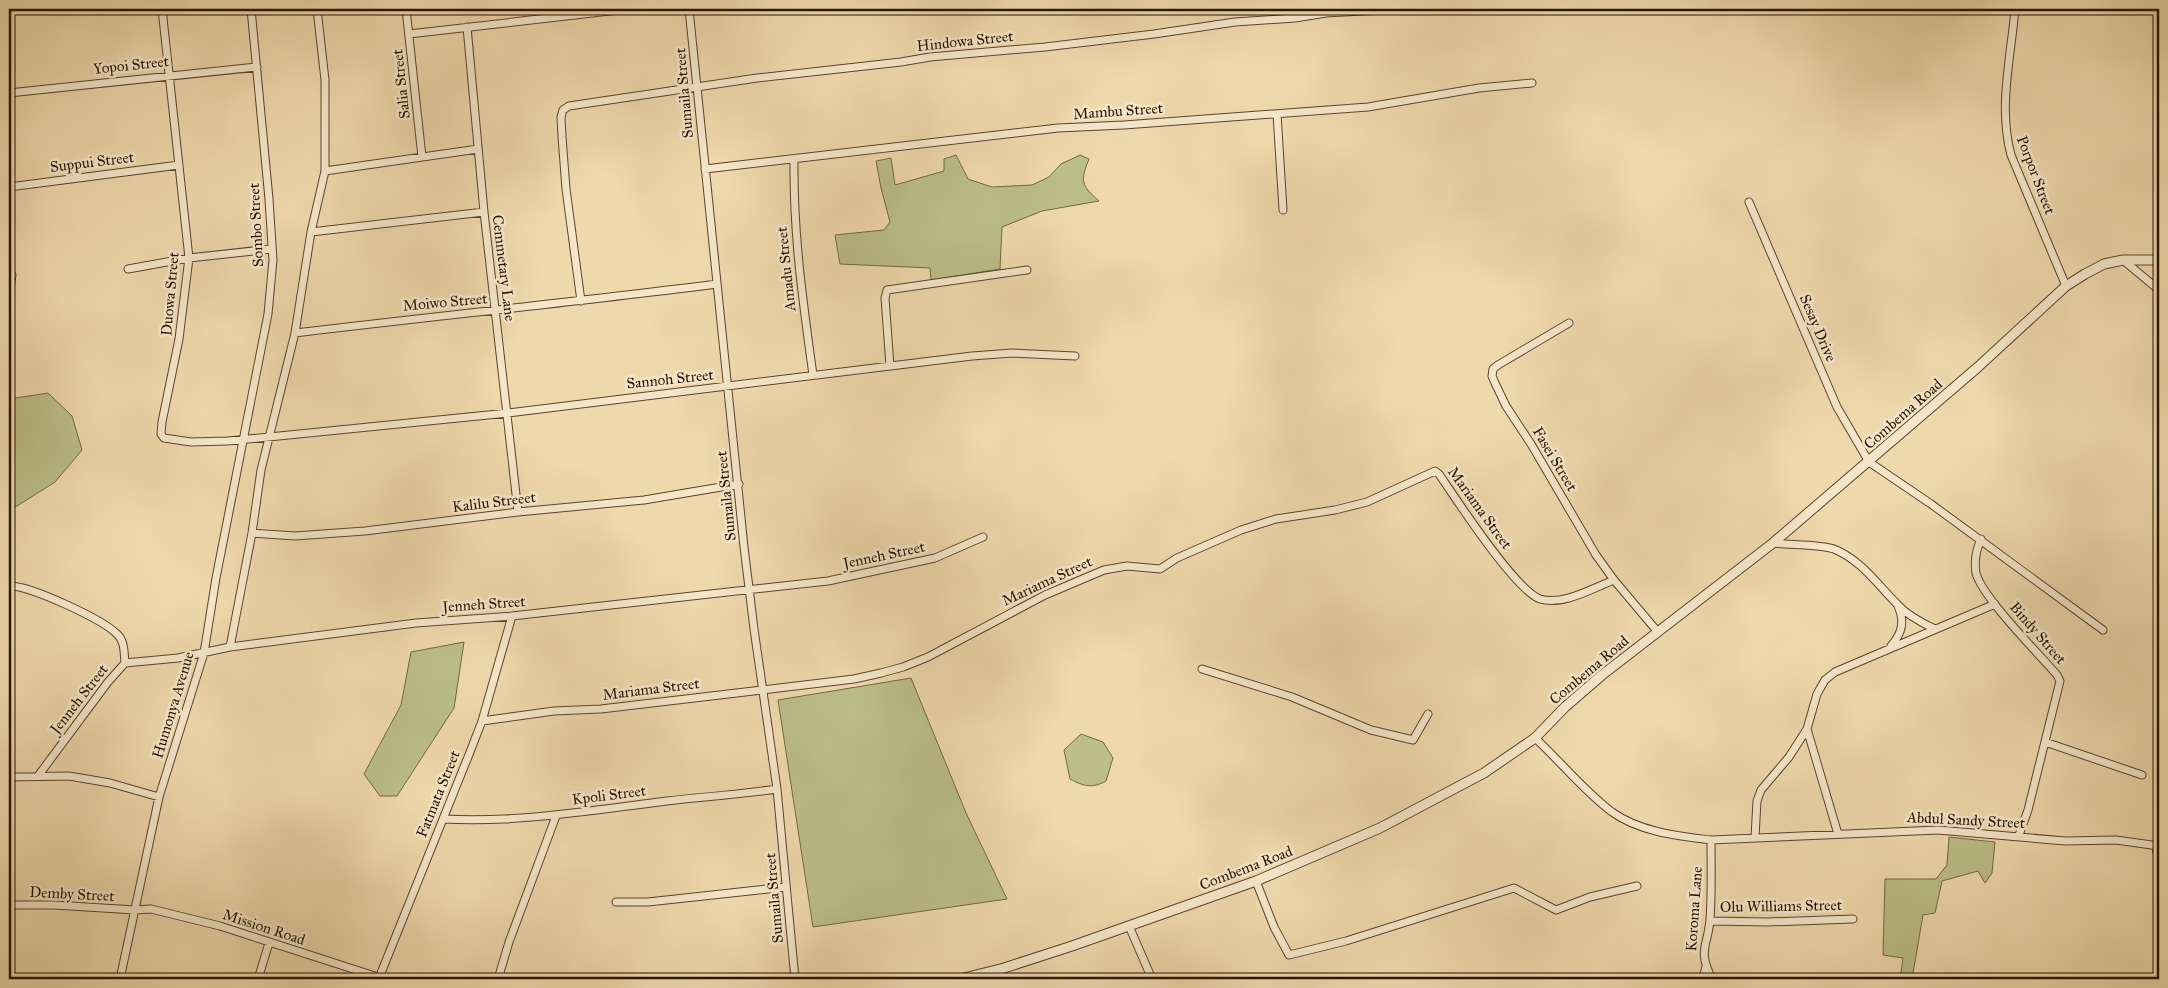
<svg xmlns="http://www.w3.org/2000/svg" width="2168" height="988" font-family="'IM FELL Great Primer',serif">
  <style>
    .green { fill: #bbbe88; stroke: #716944 }
    .lines { fill: none; stroke-linecap: round; stroke-linejoin: round }
    .minor-casing { stroke: #59452b; stroke-width: 9 }
    .tertiary-casing { stroke: #59452b; stroke-width: 11 }
    .minor { stroke: #f5e6c9; stroke-width: 7 }
    .tertiary { stroke: #f5e6c9; stroke-width: 9 }
    .labels { text-anchor: middle; stroke-width: 5; stroke-linejoin: round; paint-order: stroke }
    .street-label { font-size: 15px; fill: #271400; stroke: #f5e6c9 }
  </style>
  <rect width="100%" height="100%" fill="#efd8ac"/>
  <filter id="stains"><feTurbulence type="fractalNoise" baseFrequency=".004" numOctaves="4"/><feColorMatrix values="0 0 0 0 .2 0 0 0 0 .09 0 0 0 0 .02 0 0 0 .5 -.17"/></filter>
  <radialGradient id="worn" r=".72"><stop offset=".6" stop-color="#630" stop-opacity="0"/><stop offset="1" stop-color="#630" stop-opacity=".3"/></radialGradient>
  <path class="green" d="M956 155 968 179 992 187 1032 185 1049 177 1061 164 1080 155 1089 159C1080 182 1081 185 1099 201L1042 211 1002 227 1000 269 931 280 930 268 840 264 835 235 884 230 890 222 881 188 876 161 891 158 895 185 944 171V159Z
    M48 393 72 416 82 450 55 482 9 511V399Z
    M464 642 454 708 397 796H380L364 774 401 705 411 652Z
    M911 678 966 813 1007 899 813 927 778 700Z
    M1081 734 1103 742 1113 758 1106 781C1092 789 1083 786 1070 779L1064 750Z
    M1949 837 1995 842 1992 873 1985 883 1978 871 1942 881 1935 913 1923 915 1912 979H1900L1903 958 1883 955 1885 879H1936L1947 865Z"/>
  <g class="lines">
    <g class="minor-casing">
      <path id="minor" d="M162 9 189 258 179 339 162 422 161 434 164 438 191 442 228 441 508 413 972 356 1012 353 1075 356
        M406 9 422 157
        M689 9 744 547 754 629 777 789 795 979
        M2015 9C2011 57 1998 107 2011 155L2066 286
        M467 27 484 212 518 512
        M409 34 627 9
        M9 93 257 67
        M1277 114 1283 210
        M794 159C793 232 803 303 813 375
        M705 169 1058 128 1124 125 1368 107 1479 88 1532 83
        M325 171 478 149
        M9 187 179 165
        M1749 202 1837 407 1869 462 1931 504 2103 630
        M311 232 484 212
        M2123 260 2159 290
        M128 269 189 258 271 249
        M9 296 12 275
        M581 301 566 189 562 137 561 117 563 110 569 106 757 78 901 62 930 57 1045 47 1154 34 1235 22 1295 18 1326 13 1400 9
        M1569 323 1498 365 1493 369 1492 376 1495 383 1506 406 1531 444 1596 555 1614 580 1657 631
        M295 333C436 316 576 302 717 284
        M890 366 885 298 887 290 1027 270
        M252 533 295 536 365 531 518 512 644 500 739 484
        M1981 539C1976 550 1974 561 1976 573 1982 597 2038 653 2057 675L2060 681 2028 810 2019 835
        M1773 543C1788 545 1820 544 1834 549 1861 560 1877 584 1897 604 1907 615 1922 623 1935 629
        M9 586C29 585 102 619 117 634 125 641 124 654 125 663
        M1891 646C1902 633 1905 622 1898 606
        M230 647 252 533 261 470 295 333 311 232 325 171V80L317 9
        M1202 669 1292 697 1371 730 1413 740 1428 714
        M482 721 554 711 601 709 762 690 854 679 881 673 903 667 928 657 1045 595 1104 570 1127 566 1160 569 1177 558 1241 530 1276 519 1335 510 1367 502 1435 471 1439 474C1456 499 1515 590 1540 599 1563 606 1593 588 1614 580
        M1807 729 1838 834
        M1535 738C1561 762 1584 791 1612 812 1640 832 1678 836 1711 840L1938 830 2065 841 2116 840 2159 846
        M2045 742 2142 775
        M38 776 108 682 125 663 178 658 230 647 416 623 512 616 828 581 935 558 983 537
        M9 777 69 776 110 783 159 797
        M444 819C519 823 593 810 667 801 704 797 740 794 777 789
        M1755 837 1757 801 1761 790 1789 757 1807 729 1817 694 1825 680 1835 672 1995 604
        M1711 840C1711 866 1712 892 1710 919 1708 947 1697 949 1712 979
        M2156 846 2159 865
        M1256 881 1274 927 1289 955 1346 941 1514 888 1556 910 1590 897 1637 886
        M616 902H648L786 887
        M9 905H54L135 910 151 909 220 926 384 979
        M1710 921 1768 922 1853 919
        M1129 926 1152 979
        M379 978 470 752 482 721 512 616
        M120 979 159 797 204 653 216 578 268 314 273 260 269 199 251 9
        M258 979 269 943
        M498 979 509 942 556 816
        M1703 979 1706 966"/>
    </g>
    <g class="tertiary-casing">
      <path id="tertiary" d="M960 979 1004 968 1072 946 1256 881 1380 828 1484 773 1535 738 1565 707 1602 675 1773 543 1978 367 2066 286 2085 274 2104 264 2123 260H2159"/>
    </g>
    <use href="#minor" class="minor"/>
    <use href="#tertiary" class="tertiary"/>
  </g>
  <g class="labels">
    <g class="street-label">
      <text transform="translate(965 41) rotate(-6)" y="5">Hindowa Street</text>
      <text transform="translate(131 65) rotate(-6)" y="5">Yopoi Street</text>
      <text transform="translate(401 84) rotate(-96)" y="5">Salia Street</text>
      <text transform="translate(684 93) rotate(-95)" y="5">Sumaila Street</text>
      <text transform="translate(1118 111) rotate(-4)" y="5">Mambu Street</text>
      <text transform="translate(92 162) rotate(-7)" y="5">Suppui Street</text>
      <text transform="translate(2036 175) rotate(69)" y="5">Porpor Street</text>
      <text transform="translate(256 225) rotate(-93)" y="5">Sombo Street</text>
      <text transform="translate(504 268) rotate(83)" y="5">Cemmetary Lane</text>
      <text transform="translate(786 269) rotate(-96)" y="5">Amadu Street</text>
      <text transform="translate(170 294) rotate(-85)" y="5">Duowa Street</text>
      <text transform="translate(445 302) rotate(-5)" y="5">Moiwo Street</text>
      <text transform="translate(1818 328) rotate(67)" y="5">Sesay Drive</text>
      <text transform="translate(670 379) rotate(-6)" y="5">Sannoh Street</text>
      <text transform="translate(1903 414) rotate(-41)" y="5">Combema Road</text>
      <text transform="translate(1555 459) rotate(59)" y="5">Fasei Street</text>
      <text transform="translate(726 496) rotate(-96)" y="5">Sumaila Street</text>
      <text transform="translate(494 502) rotate(-7)" y="5">Kalilu Streeet</text>
      <text transform="translate(1480 508) rotate(54)" y="5">Mariama Street</text>
      <text transform="translate(884 555) rotate(-12)" y="5">Jenneh Street</text>
      <text transform="translate(1047 581) rotate(-25)" y="5">Mariama Street</text>
      <text transform="translate(484 604) rotate(-4)" y="5">Jenneh Street</text>
      <text transform="translate(2038 633) rotate(49)" y="5">Bindy Street</text>
      <text transform="translate(1589 670) rotate(-40)" y="5">Combema Road</text>
      <text transform="translate(651 689) rotate(-7)" y="5">Mariama Street</text>
      <text transform="translate(79 699) rotate(-52)" y="5">Jenneh Street</text>
      <text transform="translate(173 705) rotate(-73)" y="5">Humonya Avenue</text>
      <text transform="translate(438 794) rotate(-68)" y="5">Fatmata Street</text>
      <text transform="translate(609 795) rotate(-7)" y="5">Kpoli Street</text>
      <text transform="translate(1966 820) rotate(3)" y="5">Abdul Sandy Street</text>
      <text transform="translate(1246 868) rotate(-21)" y="5">Combema Road</text>
      <text transform="translate(72 894) rotate(3)" y="5">Demby Street</text>
      <text transform="translate(774 898) rotate(-95)" y="5">Sumaila Street</text>
      <text transform="translate(1781 906) rotate(-1)" y="5">Olu Williams Street</text>
      <text transform="translate(1694 909) rotate(-86)" y="5">Koroma Lane</text>
      <text transform="translate(264 927) rotate(18)" y="5">Mission Road</text>
    </g>
  </g>
  <rect width="2168" height="988" fill="none" stroke="#efd8ac" stroke-width="30"/>
  <rect x="10" y="10" width="2148" height="968" fill="none" stroke="#271400" stroke-width="2.5"/>
  <rect x="15" y="15" width="2138" height="958" fill="none" stroke="#271400"/>
  <rect width="100%" height="100%" filter="url(#stains)"/>
  <rect width="100%" height="100%" fill="url(#worn)"/>
</svg>
